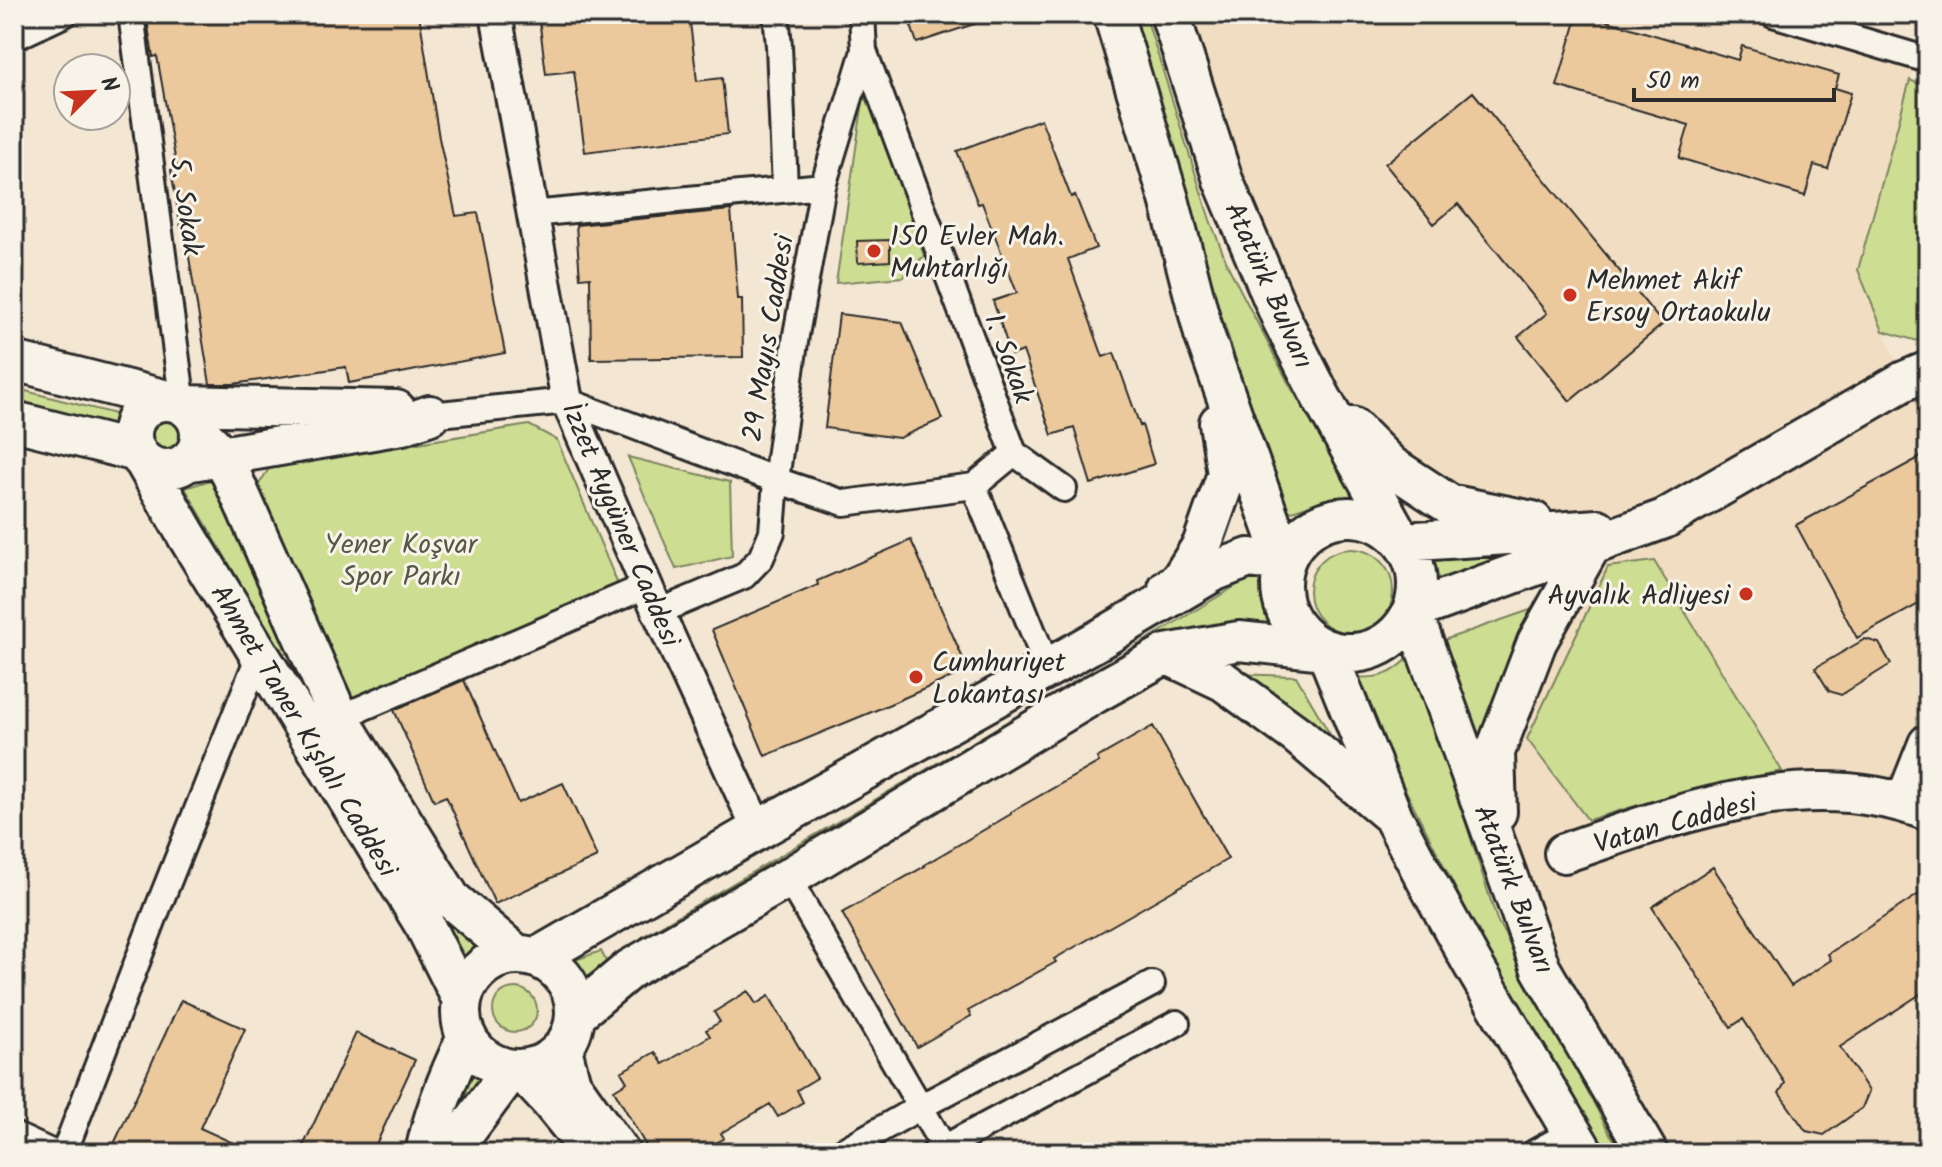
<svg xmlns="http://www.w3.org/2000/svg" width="1942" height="1167" font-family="Kalam,sans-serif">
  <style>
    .built { fill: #f1ddc2 }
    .green { fill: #cdde93; stroke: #7c845f; stroke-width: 2 }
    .building { fill: #ebc99d; stroke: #2b2b2b; stroke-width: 2 }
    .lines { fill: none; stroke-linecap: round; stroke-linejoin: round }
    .minor-casing { stroke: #2b2b2b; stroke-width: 30 }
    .tertiary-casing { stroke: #2b2b2b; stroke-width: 36 }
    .primary-casing { stroke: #2b2b2b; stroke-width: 44 }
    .minor { stroke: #f7f3e8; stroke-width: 24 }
    .tertiary { stroke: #f7f3e8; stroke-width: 30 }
    .primary { stroke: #f7f3e8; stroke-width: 38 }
    .poi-dot { fill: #c8321e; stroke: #f7f3e8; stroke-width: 3 }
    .labels { text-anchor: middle; stroke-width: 6; stroke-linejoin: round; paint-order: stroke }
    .street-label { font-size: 28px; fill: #2b2b2b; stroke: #f7f3e8 }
    .poi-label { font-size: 28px; fill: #2b2b2b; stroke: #f7f3e8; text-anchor: start }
    .park-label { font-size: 28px; fill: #545845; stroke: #f7f3e8 }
  </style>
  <rect width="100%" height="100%" fill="#f3e6d2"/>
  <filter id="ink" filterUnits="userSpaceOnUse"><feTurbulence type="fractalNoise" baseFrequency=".0125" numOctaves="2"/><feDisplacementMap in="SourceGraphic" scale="16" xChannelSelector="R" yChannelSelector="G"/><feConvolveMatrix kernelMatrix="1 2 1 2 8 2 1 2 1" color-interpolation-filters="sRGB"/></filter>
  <g filter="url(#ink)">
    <path class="built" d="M1170 14H1773L1917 57 1858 270 1904 381 1928 371V1153H1648L1508 878 1495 752 1583 531 1449 504 1320 395Z"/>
    <path class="green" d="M1128 14H1145L1210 220 1228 266 1289 384 1355 497 1328 499 1286 513 1197 241Z
      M1910 80 1928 88V344L1883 331 1858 270Z
      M866 81 924 256 903 277 836 283Z
      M14 388 119 415 116 436 14 398Z
      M157 415 185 421 189 441 169 458C161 457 159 454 153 448 141 437 145 425 157 415Z
      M529 425 557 440 619 587 342 706 256 504 259 484 270 467Z
      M628 457 730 482 732 556 676 569Z
      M217 478 291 650 282 655 185 488Z
      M1545 546 1438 588 1429 547Z
      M1309 591a42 42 0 1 1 84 0a42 42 0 1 1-84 0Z
      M1654 561 1782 771 1690 790 1588 820 1527 739 1608 567Z
      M1257 573 1274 629 1170 633 1071 688 644 943H639L642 937 1168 627Z
      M1533 609 1476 745 1444 640Z
      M1412 654 1497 920 1610 1134 1624 1153H1603L1599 1148 1475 927 1348 677C1378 679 1392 677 1412 654Z
      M1233 674 1296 676 1342 755Z
      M427 880 484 959 472 969 423 883Z
      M601 951 607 963 571 987 561 965Z
      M493 1010a22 22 0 1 1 44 0a22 22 0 1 1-44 0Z
      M472 1059 489 1071 456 1112Z"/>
    <path class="building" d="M146 14H419L439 138 456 216 478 213 505 353 349 383 346 367 233 384H210L184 227 181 228 171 170 177 169 157 56 153 57Z
      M572 14H689L697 81 722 78 728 134 585 152 574 71 546 74 539 18Z
      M907 14H991L992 18 917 43Z
      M1578 14H1584L1738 60 1742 46 1839 75 1835 88 1851 93 1828 169 1814 165 1805 196 1679 158 1689 125 1557 86Z
      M1473 92 1663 324 1570 401 1518 337 1547 313 1458 204 1434 224 1385 164Z
      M1041 119 1071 197 1075 195 1096 248 1068 259 1103 357 1114 353 1140 426 1142 425 1154 464 1091 484 1074 428 1052 435 1023 351 1011 355 993 301 1017 293 982 203 978 204 957 151Z
      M731 210 738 299H742L743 357 591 359 590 277 580 278 576 225Z
      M890 240V261L858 263 857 241Z
      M839 314 902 322 942 419 899 438 825 428Z
      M1928 453V599L1857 638 1796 525Z
      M911 540 968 670 874 711 765 756 712 630 818 585 817 581Z
      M1865 639 1879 643 1891 664 1841 695 1829 691 1815 668Z
      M464 680 518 803 563 783 597 857 495 904 446 796 434 801 394 710Z
      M1153 726 1228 859 1054 959 1056 962 968 1011 971 1016 917 1047 842 913 925 866 924 865 1011 814V812L1099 762 1097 758Z
      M1713 867 1791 986 1831 960 1828 954 1928 888V989L1840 1047 1869 1091 1862 1108 1824 1135 1806 1131 1779 1093 1785 1083 1743 1019 1731 1027 1652 907Z
      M748 991 756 1004 769 996 817 1078 797 1090 803 1102 778 1117 770 1104 721 1133 724 1138 699 1153H650L614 1090 627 1082 621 1072 655 1052 663 1064 710 1036 706 1030 720 1022 714 1012Z
      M181 1000 245 1029 200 1128 255 1153H129L113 1146Z
      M356 1033 415 1060 372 1153H300Z"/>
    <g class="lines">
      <g class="minor-casing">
        <path id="minor" d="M131 14 183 405
          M776 14 779 46 785 189
          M1773 14 1928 60
          M14 38 65 14
          M864 51 1014 453 974 486 1048 669
          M532 214 823 186
          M430 415 567 401 776 480 844 503 974 486
          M1014 453 1064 489
          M658 612 744 576 761 558 772 532 776 480 796 335 823 186 864 51 862 14
          M339 718 646 586
          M788 878 947 1153
          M14 1135 53 1153
          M64 1153 159 905 259 655
          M839 1153 920 1107 1152 984
          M934 1153 1177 1023
          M1534 1153 1572 1132"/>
      </g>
      <g class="tertiary-casing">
        <path id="tertiary" d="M496 14 567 401 658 612 758 830"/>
      </g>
      <g class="primary-casing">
        <path id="primary" d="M1170 14 1223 180 1282 320 1320 395 1402 542 1598 529
          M14 361 171 401
          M132 435a34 34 0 1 1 68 0a34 34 0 1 1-68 0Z
          M183 405 396 410
          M14 421 137 452
          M1352 427 1391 466 1449 504 1533 521
          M200 433 223 456 339 718 451 899 517 955
          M144 461 187 536 425 926 462 1000
          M186 462 402 425 430 415
          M1281 585a68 68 0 1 1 136 0a68 68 0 1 1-136 0Z
          M1168 589 1180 580 1202 545 1227 474 1219 423
          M1166 654 1223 681 1297 735 1388 812
          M1905 802 1928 744
          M1497 812 1495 752 1537 642 1591 546
          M1564 853C1679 813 1808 764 1928 811
          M461 1012a57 57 0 1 1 114 0a57 57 0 1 1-114 0Z
          M536 958 758 830 1100 639 1215 571 1249 558 1285 562 1204 334 1169 199 1113 14
          M575 1015 630 969 788 878 1096 693 1166 654 1239 641 1326 650 1393 817 1430 887 1472 963 1584 1153
          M562 1049 571 1084 620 1153
          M520 1069 550 1101 586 1145
          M425 1153C433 1113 449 1074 467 1037
          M450 1153 512 1069
          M1648 1153 1541 969 1412 611 1664 519 1904 381 1928 371"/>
      </g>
      <use href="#minor" class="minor"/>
      <use href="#tertiary" class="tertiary"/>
      <use href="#primary" class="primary"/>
    </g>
  </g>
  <g class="poi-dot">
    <circle cx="874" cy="251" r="8"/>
    <circle cx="1570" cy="295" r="8"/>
    <circle cx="1746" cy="594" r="8"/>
    <circle cx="916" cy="677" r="8"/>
  </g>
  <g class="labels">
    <g class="street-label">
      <text transform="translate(187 206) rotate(82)" y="10">5. Sokak</text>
      <text transform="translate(1270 285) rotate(66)" y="10">Atatürk Bulvarı</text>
      <text transform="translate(767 338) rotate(-81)" y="10">29 Mayıs Caddesi</text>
      <text transform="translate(1010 358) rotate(70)" y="10">1. Sokak</text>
      <text transform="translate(622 524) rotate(67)" y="10">İzzet Aygüner Caddesi</text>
      <text transform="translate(305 730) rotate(59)" y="10">Ahmet Taner Kışlalı Caddesi</text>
      <text transform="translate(1675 822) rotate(-15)" y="10">Vatan Caddesi</text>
      <text transform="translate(1515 889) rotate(69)" y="10">Atatürk Bulvarı</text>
    </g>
    <g class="poi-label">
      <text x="890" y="245">150 Evler Mah.<tspan x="890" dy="32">Muhtarlığı</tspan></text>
      <text x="1586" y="289">Mehmet Akif<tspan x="1586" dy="32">Ersoy Ortaokulu</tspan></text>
      <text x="1730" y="604" text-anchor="end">Ayvalık Adliyesi</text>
      <text x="932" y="671">Cumhuriyet<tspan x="932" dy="32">Lokantası</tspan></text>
    </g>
    <g class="park-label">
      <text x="401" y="553">Yener Koşvar<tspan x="401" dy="32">Spor Parkı</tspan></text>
    </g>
  </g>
  <rect width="1942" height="1167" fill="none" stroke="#f7f3e8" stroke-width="48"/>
  <rect x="24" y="24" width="1894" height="1119" fill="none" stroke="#2b2b2b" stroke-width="3" filter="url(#ink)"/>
  <g transform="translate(92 92) rotate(66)"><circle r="38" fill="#f7f3e8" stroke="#a5a39c" stroke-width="2"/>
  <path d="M0-6L14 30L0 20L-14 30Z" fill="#c8321e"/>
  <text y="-12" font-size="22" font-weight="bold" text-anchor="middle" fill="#2b2b2b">N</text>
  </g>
  <path d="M1634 88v12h200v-12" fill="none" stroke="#2b2b2b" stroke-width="4"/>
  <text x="1646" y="88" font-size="24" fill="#2b2b2b" stroke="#f7f3e8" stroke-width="6" paint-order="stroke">50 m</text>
</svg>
